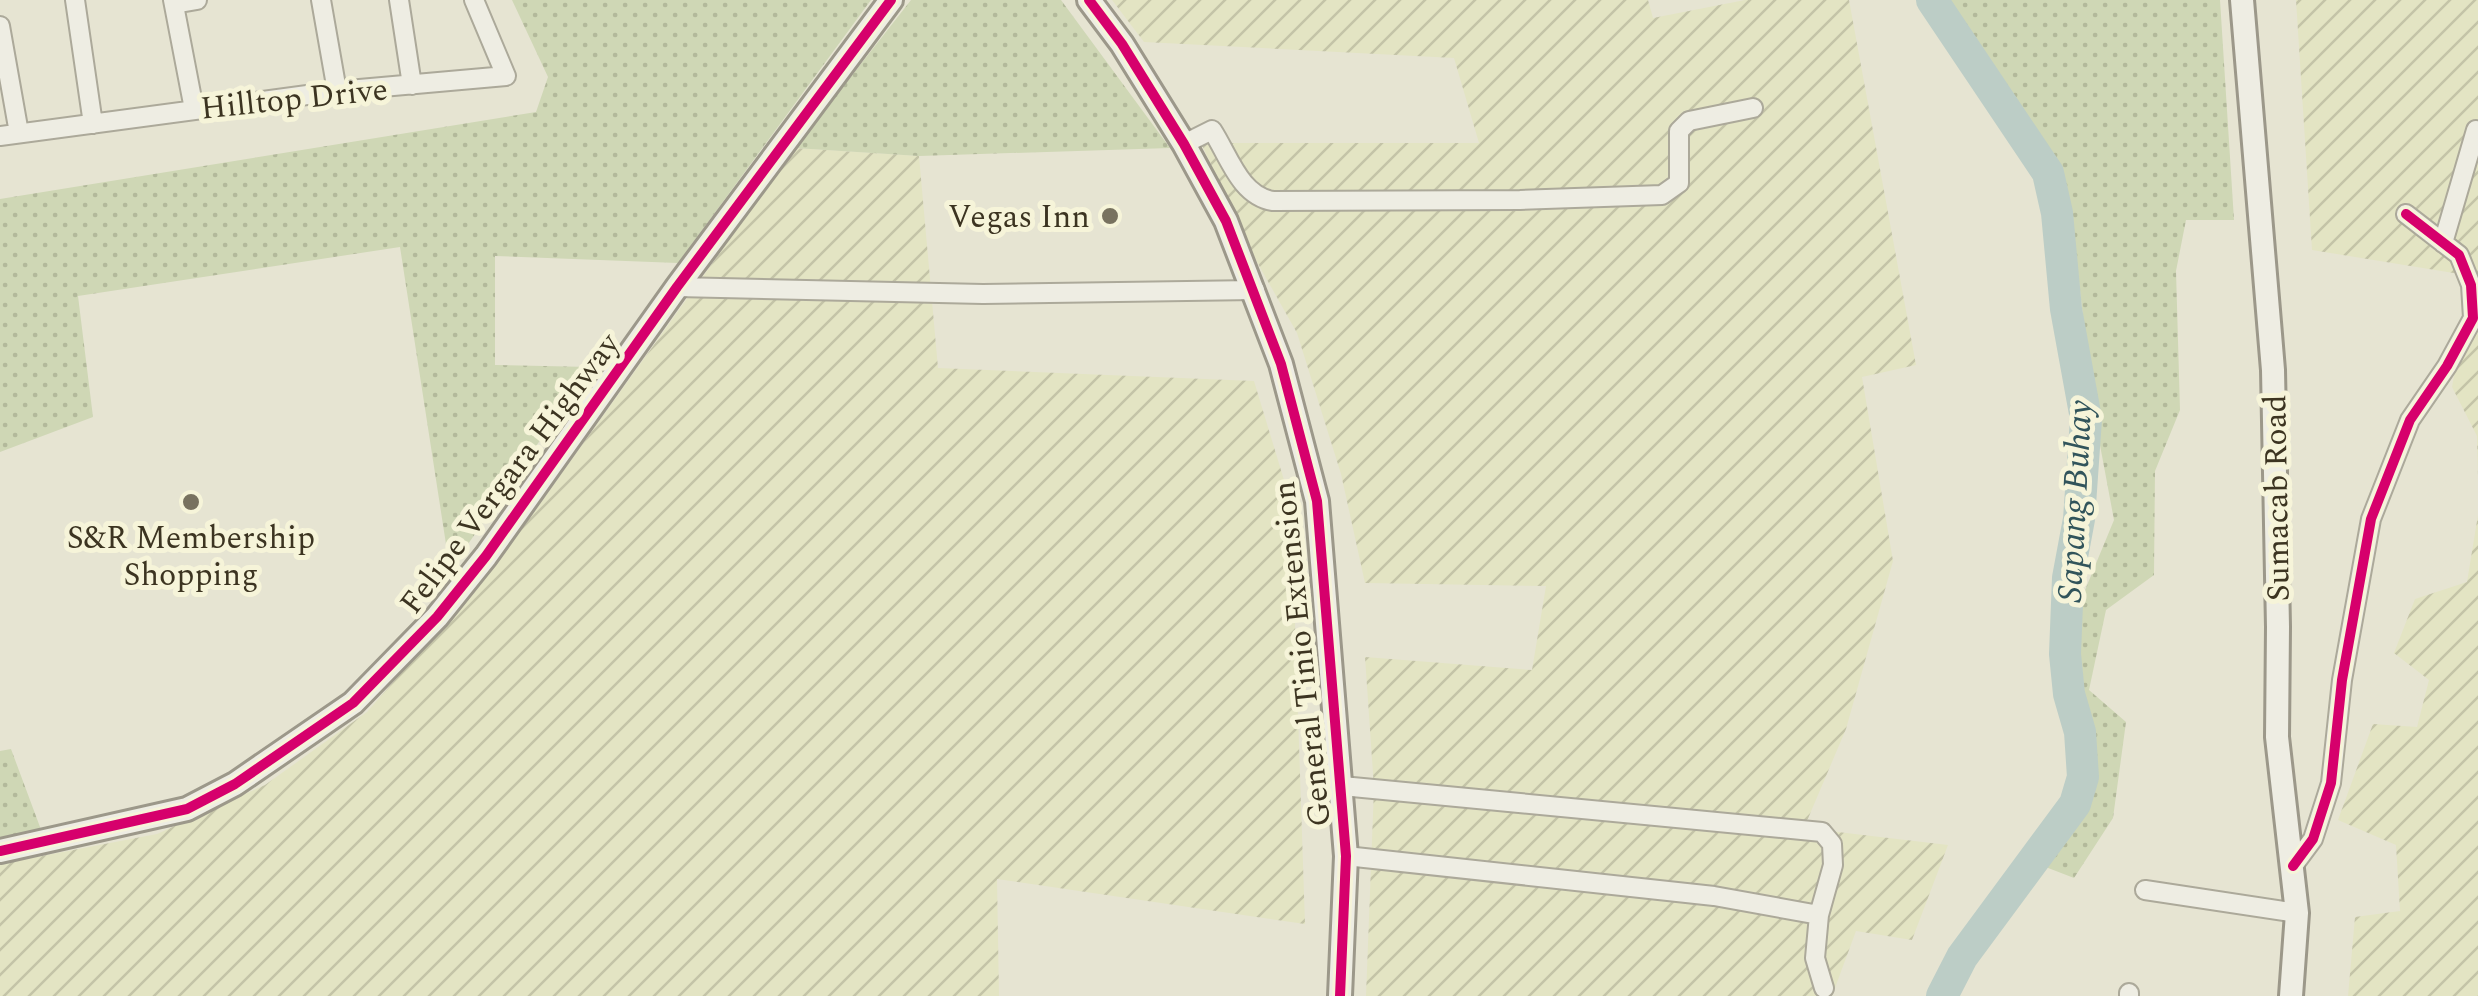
<svg xmlns="http://www.w3.org/2000/svg" width="2478" height="996" font-family="Spectral,serif">
  <style>
    .farmland { fill: url(#farmland-furrows) }
    .grass { fill: url(#grass-dots) }
    .lines { fill: none; stroke-linecap: round; stroke-linejoin: round }
    .river { stroke: #bccdc6; stroke-width: 32 }
    .street-casing { stroke: #aca99a; stroke-width: 22 }
    .secondary-casing { stroke: #9c988a; stroke-width: 28 }
    .street { stroke: #eeede3; stroke-width: 18 }
    .secondary { stroke: #eeede3; stroke-width: 22 }
    .cycleway-casing { stroke: #f6f4d9; stroke-width: 16 }
    .cycleway { stroke: #d6006c; stroke-width: 10 }
    .poi-dot { fill: #78725f; stroke: #f6f4d9; stroke-width: 4 }
    .labels { text-anchor: middle; stroke-width: 10; stroke-linejoin: round; paint-order: stroke }
    .street-label { font-size: 32px; fill: #3c3421; stroke: #f6f4d9 }
    .poi-label { font-size: 32px; fill: #3c3421; stroke: #f6f4d9; text-anchor: end }
    .water-label { font-size: 35px; font-style: italic; fill: #31545b; stroke: #f6f4d9 }
  </style>
  <defs>
    <pattern id="farmland-furrows" width="10" height="10" patternUnits="userSpaceOnUse" patternTransform="scale(2.5)"><rect width="10" height="10" fill="#e3e4c3"/><path d="M-1 1l2-2M0 10L10 0M9 11l2-2" fill="none" stroke="#c4c4a7"/></pattern>
    <pattern id="grass-dots" width="8" height="8" patternUnits="userSpaceOnUse" patternTransform="scale(2.5)"><rect width="8" height="8" fill="#cfd7b5"/><path d="M2 2h.1M6 6h.1" fill="none" stroke="#b3b99b" stroke-width="1.8" stroke-linecap="round"/></pattern>
  </defs>
  <rect width="100%" height="100%" fill="#e6e4d2"/>
  <path class="farmland" d="M1112 0H1648L1653 18 1745 0H1849L1916 365 1862 377 1893 561 1846 729 1804 828 1948 845 1912 940 1856 931 1832 996H1366L1374 788 1365 657 1532 670 1546 586 1365 583 1341 474 1297 333 1257 262 1201 143H1479L1454 58 1144 42Z
    M2296 0H2478V478L2477 436 2452 387 2472 276 2312 250Z
    M795 148 919 156 938 368 1254 381 1287 490 1293 563 1305 924 997 879 999 996H0V864L157 834 265 785 367 712 496 565Z
    M2478 515V996H2348L2355 917 2400 911 2396 845 2338 820 2373 724 2417 727 2429 680 2394 653 2415 599 2467 582Z"/>
  <path class="grass" d="M512 0H871L678 263 495 256V365L591 367 450 570 400 247 78 296 93 417 0 452V199L536 112 548 77Z
    M911 0H1061L1170 148 919 156 795 148Z
    M1949 0H2220L2234 220H2186L2176 271 2180 410 2155 471 2154 575 2106 610 2089 690 2126 722 2113 818 2074 878 2043 866 2093 793 2071 624 2114 520 2094 413 2078 273 2055 160Z
    M11 749 43 835 0 843V751Z"/>
  <g class="lines">
    <path class="river" d="M1932 0 2048 173 2057 213 2066 309 2086 419 2079 519 2068 578 2065 654 2069 694 2080 732 2083 777 2075 804 1962 957 1942 996"/>
    <g class="street-casing">
      <path id="street" d="M75 0 93 124
        M173 0 194 109
        M321 0 337 91
        M399 0 412 85
        M174 4 197 0
        M0 26 19 133
        M0 136 337 91 506 76 474 0
        M1184 144 1212 130C1229 156 1240 196 1273 201L1520 200 1662 195 1679 183V131L1689 121 1753 108
        M2443 243 2476 130
        M677 287 983 294 1255 290
        M1342 786 1822 832 1832 844 1833 865 1819 915
        M1346 856 1714 896 1819 915 1815 958 1824 988
        M2293 866 2313 839 2331 783 2342 680 2371 519 2410 420 2447 366 2473 318 2471 285 2459 255 2406 214
        M2145 890 2297 913
        M2129 996V993"/>
    </g>
    <g class="secondary-casing">
      <path id="secondary" d="M1089 0 1122 44 1184 144 1226 221 1281 364 1317 501 1346 856 1340 996
        M2242 0 2273 370 2278 627 2277 737 2297 913 2291 996
        M0 851 187 809 235 784 353 703 437 617 486 556 677 287 891 0"/>
    </g>
    <use href="#street" class="street"/>
    <use href="#secondary" class="secondary"/>
    <g class="cycleway-casing">
      <path id="cycleway" d="M1089 0 1122 44 1184 144 1226 221 1281 364 1317 501 1346 856 1340 996
        M0 851 187 809 235 784 353 703 437 617 486 556 677 287 891 0
        M2293 866 2313 839 2331 783 2342 680 2371 519 2410 420 2447 366 2473 318 2471 285 2459 255 2406 214"/>
    </g>
    <use href="#cycleway" class="cycleway"/>
  </g>
  <g class="poi-dot">
    <circle cx="1110" cy="216" r="10"/>
    <circle cx="191" cy="502" r="10"/>
  </g>
  <g class="labels">
    <g class="street-label">
      <text transform="translate(294 98) rotate(-6)" y="11">Hilltop Drive</text>
      <text transform="translate(509 473) rotate(-53)" y="11">Felipe Vergara Highway</text>
      <text transform="translate(2276 498) rotate(-91)" y="11">Sumacab Road</text>
      <text transform="translate(1301 654) rotate(-96)" y="11">General Tinio Extension</text>
    </g>
    <g class="poi-label">
      <text x="1090" y="227">Vegas Inn</text>
      <text x="191" y="548" text-anchor="middle">S&amp;R Membership<tspan x="191" dy="37">Shopping</tspan></text>
    </g>
    <g class="water-label">
      <text transform="translate(2074 501) rotate(-87)" y="12">Sapang Buhay</text>
    </g>
  </g>
</svg>
